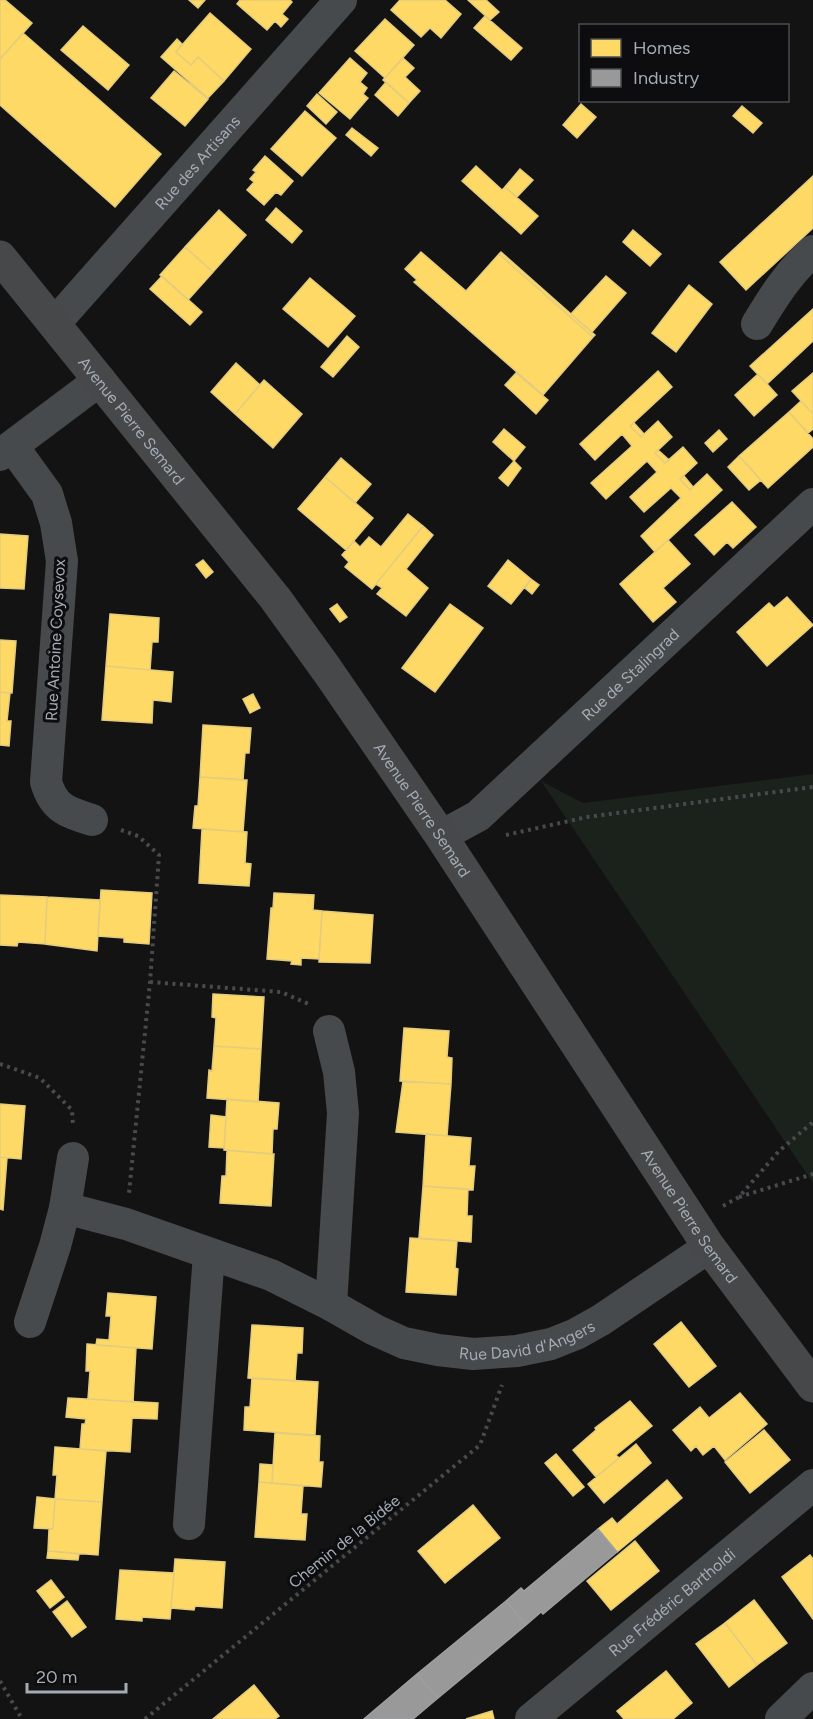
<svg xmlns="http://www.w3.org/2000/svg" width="813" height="1719" font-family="Figtree,sans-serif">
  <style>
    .green { fill: #1b211b }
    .homes { fill: #ffd966; stroke: #e3cc7e; stroke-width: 1.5 }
    .industry { fill: #999; stroke: #9c9fa1; stroke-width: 1.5 }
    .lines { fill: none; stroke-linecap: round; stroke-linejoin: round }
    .path { stroke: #494a4e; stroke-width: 4; stroke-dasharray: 3 4.5; stroke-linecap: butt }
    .street { stroke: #474a4c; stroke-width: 32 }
    .secondary { stroke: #46484a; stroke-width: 33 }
    .labels { text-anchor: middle; stroke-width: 6; stroke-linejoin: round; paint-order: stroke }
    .street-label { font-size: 16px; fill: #a3acb5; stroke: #0d0d0f }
  </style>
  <rect width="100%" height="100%" fill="#131313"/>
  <path class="green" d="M813 774V1183L541 781 583 803Z"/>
  <path class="homes" d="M0 0H5L32 23 0 59Z
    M189 0H205L198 8Z
    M240 0H290L292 2 282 14 288 19 281 27 275 21 267 30 237 4Z
    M400 0H445L461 14 441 38 430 28 421 37 391 10Z
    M468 0H486L499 12 490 20Z
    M210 13 251 49 224 81 198 57 191 65 176 52Z
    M485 16 522 48 511 60 474 28Z
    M385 19 414 45 385 78 355 51Z
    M83 26 129 65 108 90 61 50Z
    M23 33 161 154 115 207 0 105V59Z
    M177 39 182 44 176 52 191 65 198 57 224 81 208 98 161 57Z
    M350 58 367 73 360 82 367 88 363 94 368 98 350 119 319 93Z
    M403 58 414 68 405 77 420 91 409 103 383 80Z
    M174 71 208 99 185 126 151 98Z
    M386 82 409 103 398 116 375 95Z
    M317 94 337 112 326 124 307 106Z
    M581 104 596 117 577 138 563 125Z
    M742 106 762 123 753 133 733 116Z
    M305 111 336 138 302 176 271 149Z
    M352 128 378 148 371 156 346 135Z
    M265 156 293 181 281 195 276 192 264 205 247 190 254 182 250 179 256 172 253 170Z
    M476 166 502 190 505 187 538 216 521 234 462 181Z
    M520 169 533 180 517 197 505 187Z
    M813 176V228L746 290 720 262Z
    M276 208 302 231 292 243 266 220Z
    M219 210 246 235 213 272 185 247Z
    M633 230 661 254 650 266 623 242Z
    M185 247 213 272 188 300 160 275Z
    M421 252 466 291 499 254 593 337 543 395 414 282 417 280 405 269Z
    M501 252 571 314 595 335 593 337 499 254Z
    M162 276 202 312 190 325 150 289Z
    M606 276 626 293 592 332 571 314Z
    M310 278 355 316 328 347 283 309Z
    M689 285 712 304 676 352 652 333Z
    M813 309V341L767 384 750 366Z
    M347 336 359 347 333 377 321 367Z
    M236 363 260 385 235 414 211 392Z
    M658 371 672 387 630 426 641 437 658 421 672 437 655 453 665 463 683 447 697 463 680 479 690 490 707 474 722 490 655 552 641 536 681 498 671 488 644 512 630 497 657 472 647 461 606 499 591 483 632 446 622 434 595 460 580 444Z
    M516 373 548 400 536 414 505 385Z
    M813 373V414L792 391Z
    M758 374 777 395 754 416 735 395Z
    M264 380 302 414 273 448 235 414Z
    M801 401 813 414V429L808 433 789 412Z
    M789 412 813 439V447L768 488 739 456Z
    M634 423 644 434 641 437 630 426Z
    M504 429 525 447 514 461 493 442Z
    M719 430 727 439 713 452 705 443Z
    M658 450 669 460 665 463 655 453Z
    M739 456 761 480 749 490 728 467Z
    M341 458 371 484 355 503 325 477Z
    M514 461 521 468 508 486 499 478Z
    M684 476 693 487 690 490 680 479Z
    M325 477 373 518 346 550 298 509Z
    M732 502 756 527 733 548 727 542 714 555 695 535Z
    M408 514 423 526 372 589 345 567 349 562 342 555 354 541 360 547 369 537 381 547Z
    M423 526 433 535 406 569 428 588 406 616 377 594 382 588 376 584Z
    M0 534 28 536 24 589 0 588Z
    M668 540 690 564 663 588 676 602 653 622 620 584Z
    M203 560 213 572 206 578 196 565Z
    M508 560 531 579 511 604 488 586Z
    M531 579 539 585 532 594 525 588Z
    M787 597 813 625 767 666 737 632 769 603 774 608Z
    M337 604 347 617 340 622 330 609Z
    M450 604 483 628 435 692 402 668Z
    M110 614 159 618 158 642H152L150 670 106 666Z
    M0 640 16 641 12 693 0 692Z
    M106 666 173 672 171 702 153 700 152 723 102 720Z
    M0 692 10 693 7 721H11L9 746 0 745Z
    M253 694 260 708 250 713 243 699Z
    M203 725 251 728 249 753H245L243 780 200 777Z
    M200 777 247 780 243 832 193 828 195 806H198Z
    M202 829 247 832 245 863 251 864 249 886 199 883Z
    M101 890 152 893 149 944 124 942V938L98 936Z
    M274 893 314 895 313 910 322 911 319 959 301 958V965L291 964 292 961 267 959 271 908H273Z
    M0 895 47 897 45 944 18 942 17 946 0 945Z
    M47 897 100 900 97 951 45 944Z
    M322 911 373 915 370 963 319 962Z
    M213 994 264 997 261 1049 214 1046 216 1018 212 1017Z
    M404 1028 449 1031 447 1057 452 1058 451 1084 400 1081Z
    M214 1046 261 1049 258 1102 207 1098 209 1070 212 1071Z
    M403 1081 451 1084 447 1136 396 1132Z
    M227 1099 279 1103 277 1129H273L272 1154 224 1150Z
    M0 1104 25 1106 21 1159 0 1157Z
    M211 1115 226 1117 224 1148 209 1147Z
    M426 1134 471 1138 469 1166H475L473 1190 423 1186Z
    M227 1150 274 1154 271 1206 220 1203 222 1176H226Z
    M0 1157 7 1158 3 1210 0 1209Z
    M423 1186 468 1189 467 1216H472L471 1242 419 1238Z
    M410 1238 457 1241 455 1268 458 1269 456 1295 406 1292Z
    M108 1293 156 1297 152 1349 96 1345 97 1339 109 1340 111 1316H106Z
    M681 1322 716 1366 689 1387 654 1344Z
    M252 1325 303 1328 302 1353H297L295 1381 248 1378Z
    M87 1344 136 1348 133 1402 88 1399 90 1371H86Z
    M252 1378 318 1382 315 1435 244 1430 245 1407H250Z
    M740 1393 767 1424 725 1460 714 1446 703 1455 696 1446 691 1451 673 1430 700 1407 709 1418Z
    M68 1398 158 1403 157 1419 132 1418 130 1452 80 1449 82 1424H85L86 1419 66 1417Z
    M630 1401 652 1426 616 1455 619 1458 596 1477 573 1450 596 1430 595 1428Z
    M764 1430 790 1460 750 1493 725 1462Z
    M275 1433 320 1436 319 1462H323L321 1487 272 1483Z
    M636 1444 651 1463 604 1503 588 1484Z
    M55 1447 106 1451 102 1502 55 1499 57 1475H53Z
    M556 1454 584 1487 573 1496 545 1463Z
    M260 1464 273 1465 272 1483 259 1482Z
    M667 1480 682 1498 617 1552 598 1529 612 1518 617 1524Z
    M259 1482 303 1486 301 1514H307L305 1540 255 1537Z
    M37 1497 55 1499 53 1529 34 1528Z
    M55 1499 102 1502 98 1555 48 1551 49 1529H53Z
    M473 1505 500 1538 445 1583 418 1551Z
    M635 1541 659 1571 611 1610 587 1581Z
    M48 1551 79 1554 78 1560 47 1558Z
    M810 1555 813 1559V1619L782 1577Z
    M175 1559 225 1562 222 1608 195 1606 194 1610 171 1608Z
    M120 1570 174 1573 170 1619 142 1617V1621L116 1619Z
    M51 1580 64 1597 50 1608 37 1591Z
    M754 1600 787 1643 757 1665 725 1623Z
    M67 1601 86 1627 72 1637 53 1612Z
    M725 1623 757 1665 729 1687 696 1644Z
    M666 1671 692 1703 673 1719H624L617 1711Z
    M254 1685 279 1716 275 1719H213Z
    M492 1711 494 1719H466Z"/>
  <path class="industry" d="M598 1529 617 1552 543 1614 541 1612 526 1625 506 1601 521 1588 524 1591Z
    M506 1601 526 1625 438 1698 417 1674Z
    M417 1674 438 1698 413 1719H364Z"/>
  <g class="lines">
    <path class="path" d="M121 830 138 836 159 855 150 982 129 1193
      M506 835 587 817 813 787
      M150 982 281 992 311 1005
      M0 1064 40 1078 72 1110 73 1126
      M739 1197 813 1174
      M723 1206 739 1197 779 1151 813 1122
      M0 1681 22 1719
      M145 1719 480 1445 502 1385"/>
    <g class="street">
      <path id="s1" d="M54 324 341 0"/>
      <path d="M757 324C774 296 789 272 813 251"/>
      <path d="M13 447 47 494 56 523 62 561 46 782C54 809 67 812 92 820"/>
      <path d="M0 455 100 380"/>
      <path id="s2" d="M441 836 478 816 813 504"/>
      <path d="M329 1031 339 1072 343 1113 331 1305"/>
      <path id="s3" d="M65 1208 126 1224 271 1275 331 1305 375 1330 404 1343 438 1350 473 1354 517 1351 551 1344 576 1334 601 1320 709 1247"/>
      <path d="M30 1322 55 1246 65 1208 73 1158"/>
      <path d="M189 1524 209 1254"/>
      <path id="s4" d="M531 1719 813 1485"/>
      <path d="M781 1719 813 1688"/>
    </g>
    <path class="secondary" id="s5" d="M0 257 275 598 327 670 441 836 709 1247 813 1386"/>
  </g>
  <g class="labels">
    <g class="street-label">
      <text dy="6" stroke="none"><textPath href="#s1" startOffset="216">Rue des Artisans</textPath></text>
      <text dy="6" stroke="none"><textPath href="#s5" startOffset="210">Avenue Pierre Semard</textPath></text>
      <text transform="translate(55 640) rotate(-87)" y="6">Rue Antoine Coysevox</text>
      <text dy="6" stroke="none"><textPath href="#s2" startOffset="250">Rue de Stalingrad</textPath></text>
      <text dy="6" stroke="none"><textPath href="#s5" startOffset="696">Avenue Pierre Semard</textPath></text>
      <text dy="6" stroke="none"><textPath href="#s5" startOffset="1182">Avenue Pierre Semard</textPath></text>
      <text dy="6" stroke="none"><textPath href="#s3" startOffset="492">Rue David d'Angers</textPath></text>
      <text transform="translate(344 1541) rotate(-39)" y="6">Chemin de la Bidée</text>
      <text dy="6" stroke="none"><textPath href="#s4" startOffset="183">Rue Frédéric Bartholdi</textPath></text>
    </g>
  </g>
  <rect x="579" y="24" width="210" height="78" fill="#0d0d0f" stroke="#494d51" stroke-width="1.5"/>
  <rect x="591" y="39" width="30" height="18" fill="#ffd966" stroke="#494d51" stroke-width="1.5"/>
  <text x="633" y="54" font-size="18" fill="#a3acb5">Homes</text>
  <rect x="591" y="69" width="30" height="18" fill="#999999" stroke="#494d51" stroke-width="1.5"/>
  <text x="633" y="84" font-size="18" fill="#a3acb5">Industry</text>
  <path d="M27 1683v9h99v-9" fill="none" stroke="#a3acb5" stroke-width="3"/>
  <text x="36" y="1683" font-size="18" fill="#a3acb5" stroke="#0d0d0f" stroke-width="4.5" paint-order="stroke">20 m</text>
</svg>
